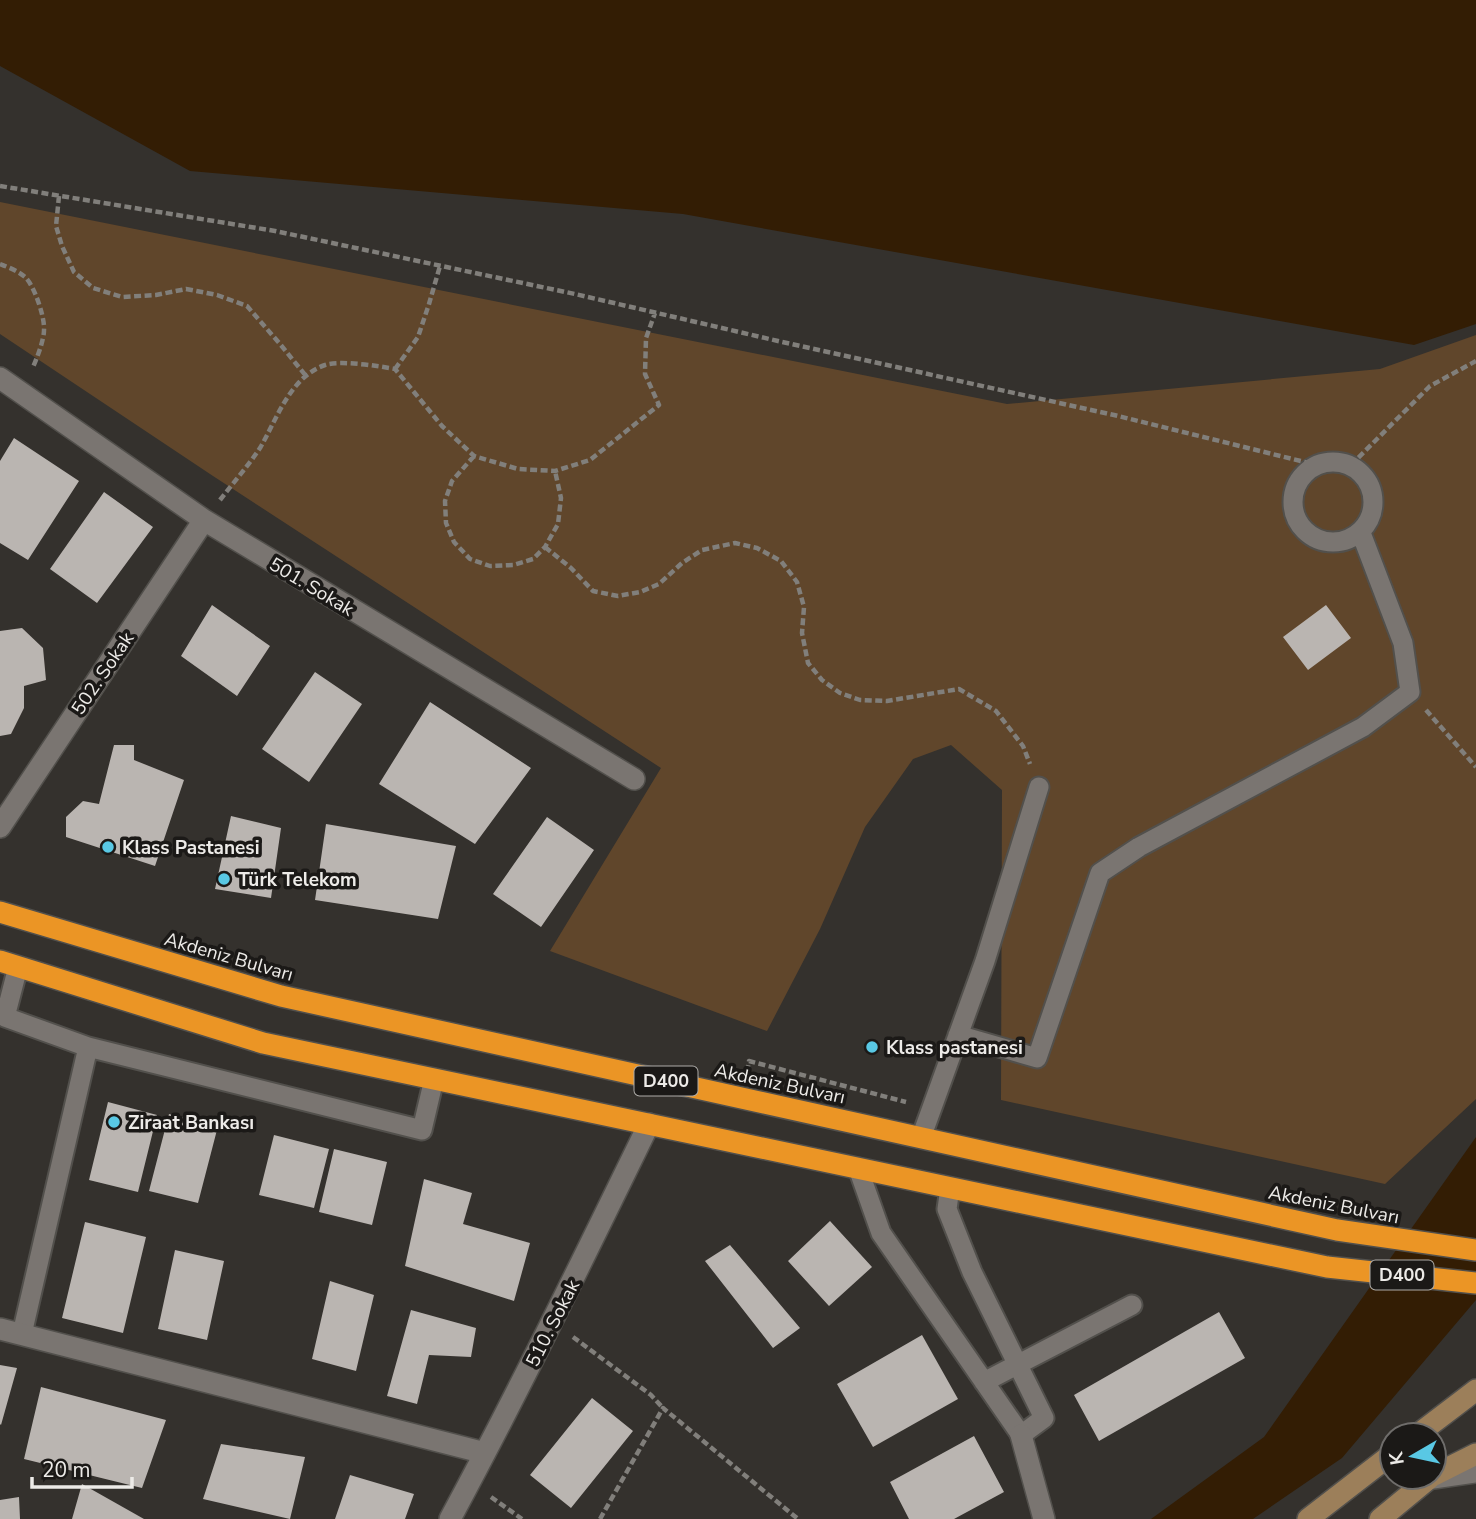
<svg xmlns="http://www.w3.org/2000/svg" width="1476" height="1519" font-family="'Nunito Sans',sans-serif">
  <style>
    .green { fill: #60462b }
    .water { fill: #331d04 }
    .building { fill: #bab5b1 }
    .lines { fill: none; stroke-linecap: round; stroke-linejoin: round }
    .lane-casing { stroke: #52504c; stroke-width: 23 }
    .street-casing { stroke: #52504c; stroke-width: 24 }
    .secondary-casing { stroke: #52504c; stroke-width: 24 }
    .highway-casing { stroke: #52504c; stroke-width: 24 }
    .path { stroke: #817f7b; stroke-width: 4.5; stroke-dasharray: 7 3.5; stroke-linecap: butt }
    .lane { stroke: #7a7571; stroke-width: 19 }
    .street { stroke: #7a7571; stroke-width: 21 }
    .secondary { stroke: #9c7f5a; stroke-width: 21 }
    .highway { stroke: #eb9525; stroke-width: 21 }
    .poi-dot { fill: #59c8e4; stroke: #1b1917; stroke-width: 2.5 }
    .labels { text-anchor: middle; stroke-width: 7; stroke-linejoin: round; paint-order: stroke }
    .shield { fill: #1b1917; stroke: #aeaca9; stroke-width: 2 }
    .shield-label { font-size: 18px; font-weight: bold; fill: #edebe8 }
    .street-label { font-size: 19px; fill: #edebe8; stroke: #1b1917 }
    .poi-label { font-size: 19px; font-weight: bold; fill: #edebe8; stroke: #1b1917; text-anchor: start }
  </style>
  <rect width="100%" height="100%" fill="#34312d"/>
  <path class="green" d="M0 202 1007 404 1380 369 1476 335V1099L1385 1184 1001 1100 1002 790 951 745 913 759 865 827 820 929 767 1031 550 951 661 768 213 476 0 334Z"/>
  <path class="water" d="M0 0H1476V324L1414 345 683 214 190 171 0 66Z
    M1476 1137V1300L1342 1458 1253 1519H1151L1264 1437Z"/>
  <path class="building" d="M14 438 79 481 28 560 0 543V461Z
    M104 492 153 527 97 603 50 569Z
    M212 605 270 646 237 696 181 656Z
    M1326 605 1351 638 1308 670 1283 637Z
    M22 628 43 648 46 680 24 686V708L11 734 0 736V631Z
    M315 672 362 704 309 782 262 749Z
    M430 702 531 768 475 844 379 784Z
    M114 745H134V760L184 780 155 866 66 837V817L83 801 99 804Z
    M231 816 281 828 271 898 215 889Z
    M547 817 594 850 541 927 493 894Z
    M326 824 456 846 438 919 315 900Z
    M108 1102 157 1115 138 1192 89 1180Z
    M169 1114 218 1126 198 1203 149 1191Z
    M274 1135 329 1149 314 1208 259 1195Z
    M334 1149 387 1162 372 1225 319 1212Z
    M424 1179 472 1193 463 1224 530 1243 514 1301 405 1266Z
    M830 1221 872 1267 829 1306 788 1261Z
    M85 1222 146 1237 123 1333 62 1318Z
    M730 1245 800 1328 773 1348 705 1261Z
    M175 1250 224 1261 207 1340 158 1329Z
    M330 1281 374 1295 356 1371 312 1359Z
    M411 1310 476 1328 471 1357 429 1355 417 1404 387 1396Z
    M1219 1312 1245 1358 1099 1441 1074 1395Z
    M922 1335 958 1399 873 1447 837 1384Z
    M0 1365 17 1368 1 1425 0 1424Z
    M41 1387 166 1420 142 1488 24 1459Z
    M592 1398 633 1431 571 1508 530 1475Z
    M974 1436 1004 1492 954 1519H909L890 1482Z
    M221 1444 305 1457 290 1519 203 1499Z
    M350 1475 414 1494 405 1519H335Z
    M82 1484 144 1519H72Z
    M19 1497 20 1519H0V1500Z"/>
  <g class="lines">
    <g class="lane-casing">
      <path id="lane" d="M1293 502a40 40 0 1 1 80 0a40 40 0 1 1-80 0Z
        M18 967 5 1017 88 1047 22 1334
        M958 1035 1037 1058 1100 873 1139 847 1363 727 1410 692 1403 643 1361 533
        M88 1047 422 1130 434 1079
        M921 1138 985 961 1039 787
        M858 1168 881 1233 1021 1435 1044 1418 972 1272 947 1209 950 1188
        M984 1382 1132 1305"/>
    </g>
    <g class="street-casing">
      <path id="street" d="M0 378 204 520 634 779
        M0 827 204 520
        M0 1329 485 1453
        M1021 1435 1044 1519
        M1433 1478 1476 1472
        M450 1519C520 1389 584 1257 649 1124"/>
    </g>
    <g class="secondary-casing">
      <path id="secondary" d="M1417 1435 1476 1390
        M1434 1475 1476 1454
        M1308 1519 1392 1454
        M1380 1519 1431 1477"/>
    </g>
    <g class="highway-casing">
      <path id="highway" d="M0 912 281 996 1337 1230 1476 1250
        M0 961 263 1043 1327 1267 1476 1283"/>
    </g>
    <path class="path" d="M0 186 275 231 575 294 778 341 1114 415 1317 465
      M59 196 56 226 62 246 74 272 93 288 122 297 156 295 186 289 217 295 247 306 280 344 306 376
      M0 264C8 267 18 271 25 277 34 285 45 317 44 330 44 340 37 358 33 367
      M395 369 418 337 429 304 440 266
      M474 456 452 481 445 501 446 523 454 542 470 559 490 566 513 565 533 559 545 547 558 524 561 498 555 471
      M1351 465 1430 386 1476 361
      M220 500C233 483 248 466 260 448 277 419 290 377 325 365 340 360 379 366 395 369L442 426 474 456 518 469 555 471 590 460 659 405 645 374 646 338 655 313
      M545 547 571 568 593 591 618 596 640 592 659 584 682 563 702 550 735 543 757 548 781 561 797 582 804 607 802 633 808 663 822 680 840 693 860 700 887 701 959 689 996 711 1023 746 1030 764
      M1426 710 1476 767
      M747 1072 749 1061 906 1102
      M573 1337 651 1395 663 1408
      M491 1497 522 1519
      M600 1519 663 1408 798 1519"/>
    <use href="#lane" class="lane"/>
    <use href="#street" class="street"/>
    <use href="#secondary" class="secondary"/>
    <use href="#highway" class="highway"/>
  </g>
  <g class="poi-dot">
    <circle cx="108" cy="847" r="7"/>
    <circle cx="224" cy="879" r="7"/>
    <circle cx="872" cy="1047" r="7"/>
    <circle cx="114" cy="1122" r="7"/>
  </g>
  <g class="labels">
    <g class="shield">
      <rect x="634.5" y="1066.5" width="63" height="29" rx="5"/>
      <rect x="1370.5" y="1260.5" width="63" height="29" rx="5"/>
    </g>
    <g class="shield-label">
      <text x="666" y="1087">D400</text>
      <text x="1402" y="1281">D400</text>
    </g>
    <g class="street-label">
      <text transform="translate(312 586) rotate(31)" y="7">501. Sokak</text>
      <text transform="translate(102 673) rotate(-56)" y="7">502. Sokak</text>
      <text transform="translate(229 956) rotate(16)" y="7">Akdeniz Bulvarı</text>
      <text transform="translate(780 1083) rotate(12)" y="7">Akdeniz Bulvarı</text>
      <text transform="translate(1334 1204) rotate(11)" y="7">Akdeniz Bulvarı</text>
      <text transform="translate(552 1323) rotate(-63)" y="7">510. Sokak</text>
    </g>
    <g class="poi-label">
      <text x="122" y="854">Klass Pastanesi</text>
      <text x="238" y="886">Türk Telekom</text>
      <text x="886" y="1054">Klass pastanesi</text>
      <text x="128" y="1129">Ziraat Bankası</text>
    </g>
  </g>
  <g transform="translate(1413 1456) rotate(261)"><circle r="33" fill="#1b1917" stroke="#6f6d6b" stroke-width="2"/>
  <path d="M0-5L12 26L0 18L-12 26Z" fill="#59c8e4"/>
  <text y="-10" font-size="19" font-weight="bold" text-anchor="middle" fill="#edebe8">K</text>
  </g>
  <path d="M32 1477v10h100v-10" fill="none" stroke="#edebe8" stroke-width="3.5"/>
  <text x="42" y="1477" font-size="21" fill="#edebe8" stroke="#1b1917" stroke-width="5" paint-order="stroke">20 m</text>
</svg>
